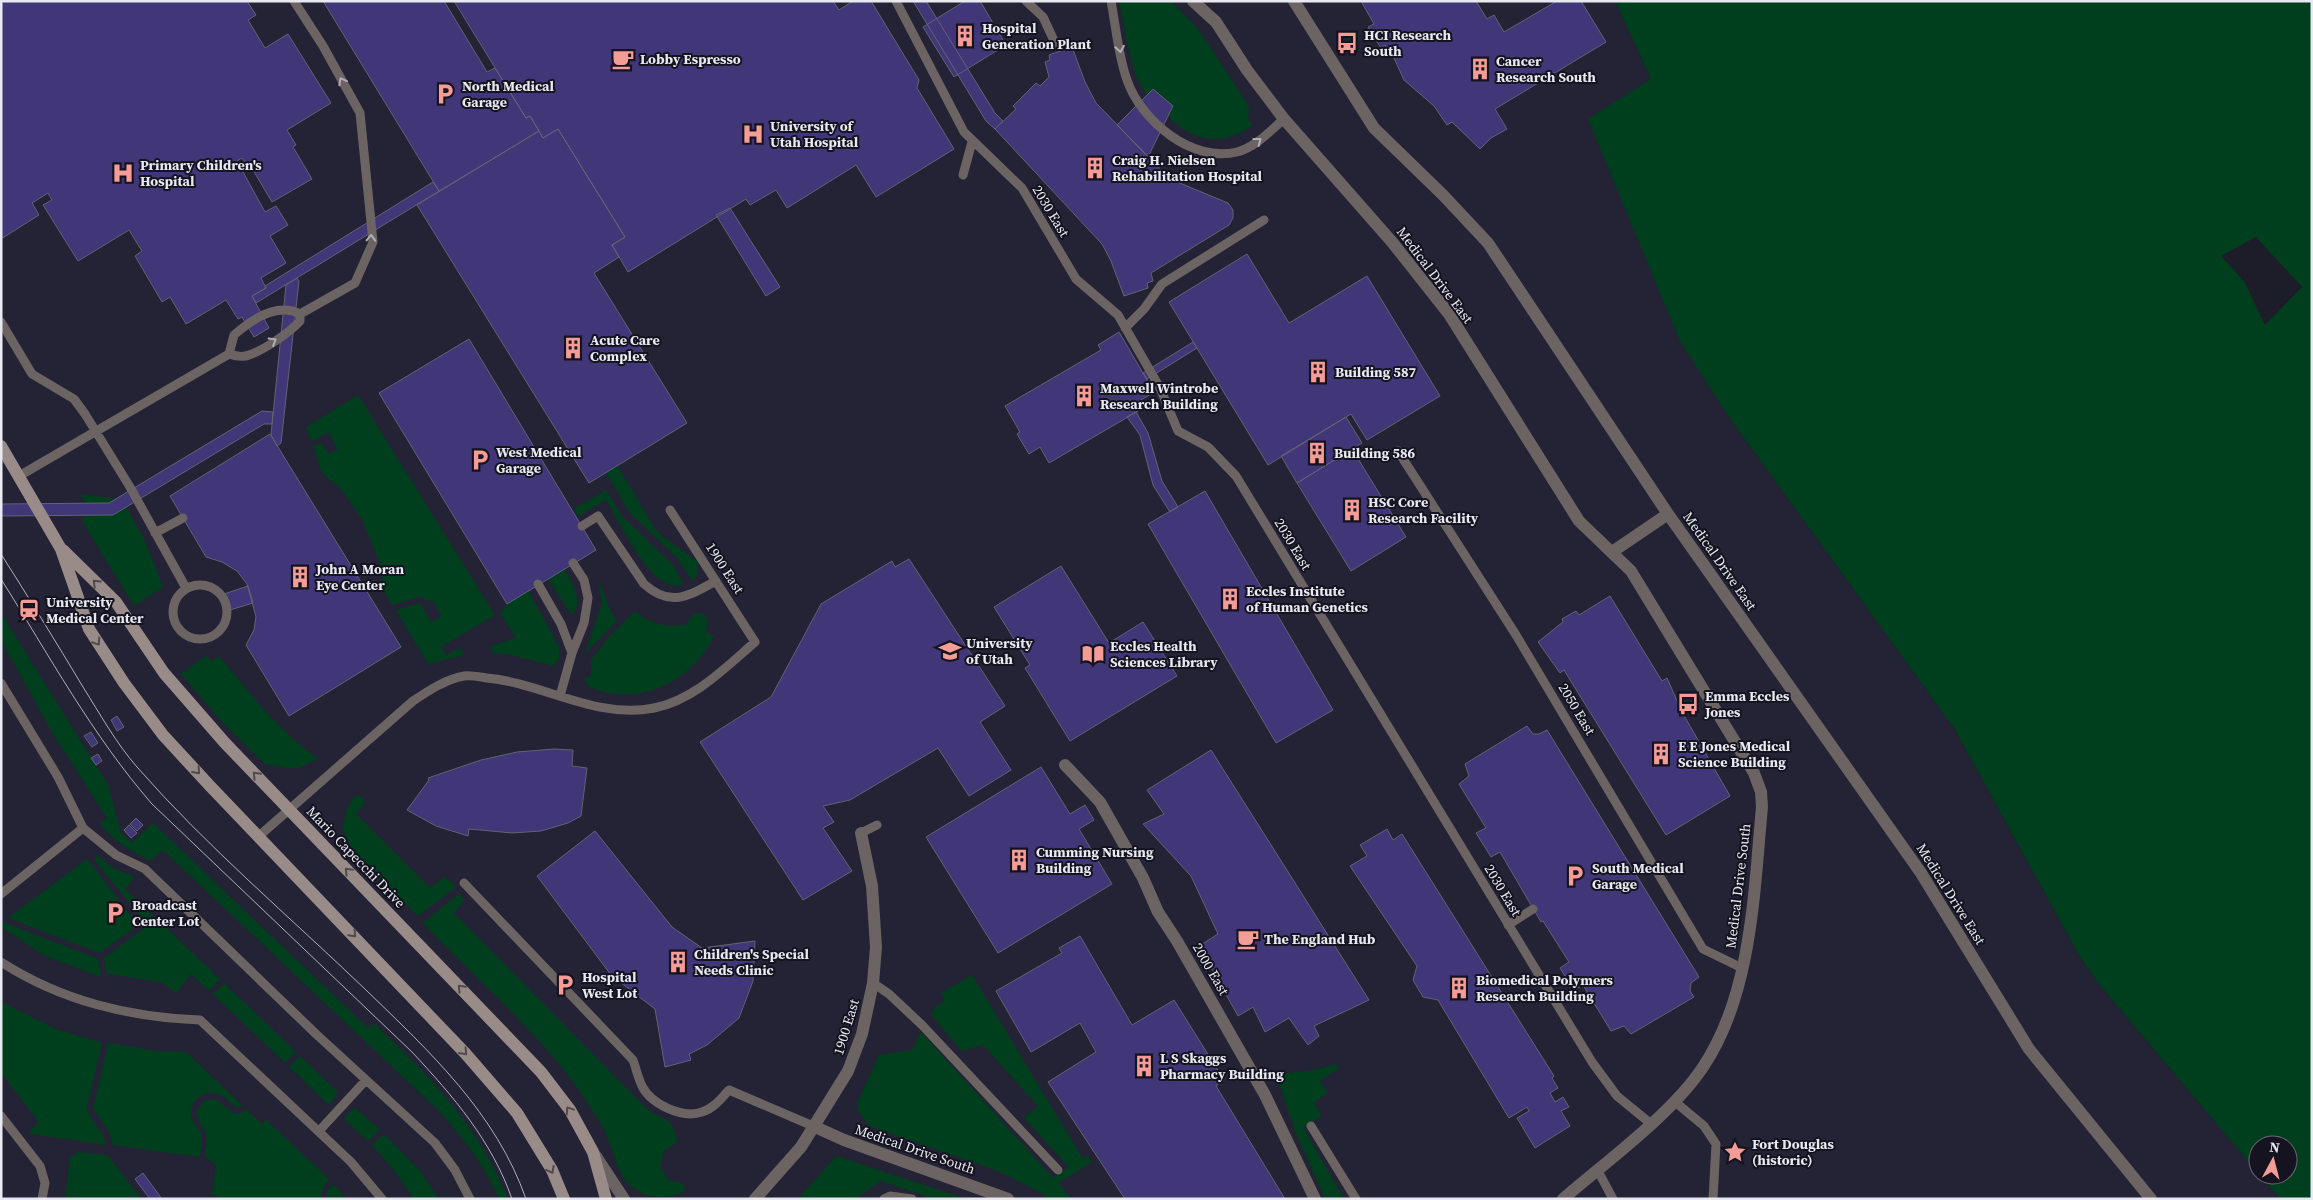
<svg xmlns="http://www.w3.org/2000/svg" width="2313" height="1200" font-family="'Source Serif 4',serif">
  <style>
    .built { fill: #242235 }
    .green { fill: #003f1e; fill-rule: evenodd }
    .building { fill: #403678; stroke: #636272 }
    .lines { fill: none; stroke-linecap: round; stroke-linejoin: round }
    .lane { stroke: #6c6462; stroke-width: 9 }
    .street { stroke: #6c6462; stroke-width: 12 }
    .secondary { stroke: #998c88; stroke-width: 12 }
    .tram { stroke: #afafb9; stroke-width: 1 }
    .oneway { stroke: #b1adb1 }
    .oneway2 { stroke: #50494e }
    .labels { text-anchor: middle; stroke-width: 4; stroke-linejoin: round; paint-order: stroke }
    .poi-label { font-size: 14px; font-weight: bold; fill: #e9e9f2; stroke: #14131f; text-anchor: start }
    .street-label { font-size: 14px; fill: #e9e9f2; stroke: #14131f }
  </style>
  <rect width="100%" height="100%" fill="#1d1c29"/>
  <path class="built" d="M1 1H1615L1651 79 1729 417 1954 728 2080 957 2099 984 2280 1199H1Z"/>
  <path class="green" d="M1615 1H2312V1199H2280L2260 1175H2288V1145H2258V1173L2099 984 2080 957 1954 728 1729 417 1680 341 1588 119 1651 79ZM2256 237 2302 287 2265 325 2244 281 2221 256Z
    M1119 2H1172L1198 29 1247 103 1249 108 1248 119 1253 125C1215 152 1185 137 1157 105 1148 95 1139 86 1135 73 1128 51 1124 25 1119 2Z
    M358 395 495 615 441 647 446 655 460 648 464 655 428 664 396 610 420 603 431 622 442 616 431 599 426 602 423 596 392 605 383 590 382 569 363 521 342 490 322 473 313 447 321 443 329 454 338 449 328 432 311 442 306 427Z
    M617 465 655 528 662 536 697 561 698 573 693 581 676 557 629 512 606 472Z
    M606 490 622 516 674 566 683 584C653 597 620 522 606 500L578 516 574 509Z
    M80 494 113 498 123 501 145 541 163 587 134 606 81 519 91 513Z
    M564 569C571 581 586 604 571 614L548 579Z
    M598 579C605 593 608 609 617 621L585 654 602 603Z
    M528 590 559 647 560 657 553 666 508 654 492 653 491 646 516 638 500 613 507 604Z
    M635 611C648 623 669 629 687 624L692 615 701 613 708 618 706 633 714 635C694 682 635 709 588 686L584 679 591 676V660L608 638Z
    M1 613 108 785 121 833 132 843 153 823 368 1028 374 1023C428 1075 480 1127 508 1199H499C484 1165 464 1139 439 1111L163 850 150 861C130 850 114 842 100 824L107 818 53 734 1 640Z
    M207 655 210 661 220 657C250 694 280 732 318 759L298 768H287L265 764 224 724 181 674Z
    M355 795 363 798 365 803 356 814 430 888 444 877 448 879 456 887 418 916 360 859 345 837 343 827 347 809Z
    M96 855 115 869 133 876 134 879 125 889 220 979 209 991 191 974 176 993 163 983 106 973 104 958 148 925 95 861Z
    M87 859 138 925 100 953 8 918Z
    M460 893 464 901 454 913 649 1111C668 1121 673 1119 677 1142L664 1151 660 1167 668 1180 684 1184 685 1191C667 1200 650 1200 633 1188 616 1174 615 1153 606 1134 602 1125 596 1117 591 1108 548 1039 479 983 423 923Z
    M3 922 98 959 101 977 45 956 1 927Z
    M972 975 1083 1159 1087 1155 1092 1162 1058 1183 1072 1199H1047L1042 1193 998 1171 869 1126 857 1109V1103L879 1055 912 1050 921 1032 1053 1178 1069 1167 1024 1118 1038 1106 983 1045 962 1051 931 1015 935 1007 945 1001 941 993Z
    M224 983 296 1052 285 1063 213 994Z
    M1 1002 56 1029 102 1043 87 1107C89 1121 103 1130 107 1145L32 1134 31 1136 30 1131 39 1122 1 1073Z
    M108 1043 156 1051 186 1052 242 1105 237 1108C231 1104 226 1096 218 1094 205 1089 191 1099 191 1113 190 1122 198 1126 201 1133 204 1140 200 1150 200 1157L113 1145 109 1132 93 1109Z
    M300 1056 338 1092 331 1103H327L289 1067Z
    M1337 1064 1338 1069 1320 1080 1327 1093 1314 1103 1322 1116 1303 1127 1344 1199H1325L1295 1131 1276 1074 1309 1071Z
    M215 1099 235 1114 242 1113 246 1109 262 1124 266 1120 325 1175 329 1180 323 1187 321 1199H222L212 1194 216 1165 205 1157 207 1136 196 1114 203 1101Z
    M355 1108 380 1130 368 1141 345 1120V1116Z
    M384 1134 421 1172 439 1199H414L393 1169 372 1145Z
    M78 1152 107 1155 141 1198 65 1199 70 1158Z
    M836 1156 967 1199H934L881 1181 855 1199H798Z
    M333 1184 347 1199H327V1191Z"/>
  <path class="building" d="M1 1H247L256 15 248 20 265 48 288 34 331 103 287 130 296 145 293 147 312 179 272 202 250 165 248 167 242 158 237 161 265 212 276 206 288 225 270 236 286 263 261 278 266 288 252 296 269 328 254 337 242 317 238 319 226 300 186 324 170 297 162 302 135 256 142 251 129 230 78 261 43 205 52 200 48 193 32 203 39 215 1 239Z
    M323 1H444L487 72 495 68 526 118 530 116 539 131 439 191Z
    M454 1H833L839 10 853 1H871L919 80 917 88 954 149 876 197 856 165 787 208 776 190 750 205 746 199 628 272 612 245 625 237 558 129 543 138 530 116 526 118Z
    M913 1H926L995 113 1003 121 995 129 986 121Z
    M965 1H980L1006 45 954 77 923 27Z
    M1361 1H1476L1487 19 1494 15 1504 32 1557 1H1581L1606 42 1495 109 1507 129 1491 138 1480 149 1452 122 1447 125 1434 106 1404 80 1394 58 1385 45 1381 48 1368 27 1374 24Z
    M1072 47 1085 82 1096 103 1170 179 1228 203 1233 210V218L1229 225 1151 273 1153 281 1147 283 1148 288 1124 296 1111 261 1102 244 995 129 1016 109 1013 106 1036 83 1040 86 1049 77 1045 62 1050 60 1049 55Z
    M1153 89 1173 106 1148 157 1117 125Z
    M558 129 625 237 612 245 619 257 594 273 687 423 589 483 417 205 539 131 543 138Z
    M433 182 439 191 256 303 252 296 266 288 265 286Z
    M730 208 780 287 766 296 716 215Z
    M1247 254 1289 323 1367 276 1440 396 1367 440 1351 414 1268 465 1169 302Z
    M297 278 299 281 281 443 277 446 271 435 286 285Z
    M1119 332 1154 392 1141 400 1145 407 1049 463 1040 447 1029 454 1017 434 1020 432 1005 406 1101 350 1098 345Z
    M469 339 596 550 507 604 379 393Z
    M1193 342 1197 348 1147 379 1143 373Z
    M262 411 273 412 272 424H264L113 515 1 516V504L109 503Z
    M1136 412 1148 433 1162 481 1178 507 1170 512 1153 485 1140 435 1127 417Z
    M1346 417 1362 443 1297 483 1281 456Z
    M270 434 401 647 289 716 246 645 254 630 256 617 247 584 237 571 222 562 206 557 170 496Z
    M1352 449 1406 537 1351 571 1297 483Z
    M1205 491 1333 710 1276 743 1148 524Z
    M909 559 1005 706 980 722 1011 770 969 796 938 748 850 800 823 806 834 822 823 828 852 871 803 900 700 742 771 697 821 604 892 561 895 567Z
    M1061 566 1109 643 1143 622 1177 676 1070 741 1025 668 1030 665 994 607Z
    M248 586 253 603 230 610 224 594Z
    M1610 596 1662 681 1667 678 1682 712 1730 796 1666 835 1564 670 1560 673 1538 642 1563 622 1562 619 1576 611 1579 615Z
    M117 716 124 727 117 731 111 720Z
    M1527 726 1533 734H1539L1547 730 1699 977 1691 983 1690 991 1694 997 1631 1034 1624 1026 1611 1031 1583 985 1574 990 1560 968 1569 962 1543 921 1541 922 1500 852 1491 857 1476 833 1486 828 1459 784 1469 776 1465 764Z
    M91 732 98 743 92 747 84 736Z
    M554 749 573 750 572 766 587 768 581 816 568 823 541 831 512 833 469 829 468 836 436 826 407 810 429 780 428 778 481 760 517 752Z
    M1211 750 1369 1000 1314 1026 1319 1036 1308 1045 1289 1018 1265 1032 1253 1007 1238 1016 1199 946 1218 934 1191 876 1143 824 1164 814 1147 790Z
    M98 754 102 761 96 765 91 758Z
    M1041 767 1070 814 1085 805 1094 820 1079 829 1112 884 998 953 926 837Z
    M136 818 143 825 137 831 130 824Z
    M129 825 137 833 131 838 124 830Z
    M1387 829 1393 840 1402 834 1554 1076 1552 1078 1558 1088 1550 1093 1555 1102 1563 1097 1569 1107 1561 1111 1570 1126 1535 1148 1517 1118 1529 1111 1527 1107 1509 1118 1438 1000 1423 997 1413 980 1417 966 1350 866 1367 856 1360 845Z
    M595 831 672 927 702 948 755 941 753 981 739 1018 707 1045 689 1054 691 1060 665 1067 655 1009 611 975 537 876Z
    M1080 936 1132 1025 1174 1000 1224 1080 1216 1086 1285 1199H1125L1048 1082 1096 1052 1080 1023 1031 1052 996 991 1062 953 1059 948Z
    M143 1173 162 1199H150L135 1179Z"/>
  <g class="lines">
    <path class="lane" d="M294 1 323 46 360 113 373 242 355 283 300 314
      M896 1 964 132 1022 188 1076 279 1118 315 1160 388 1178 431 1208 447 1236 476 1592 1062 1617 1096 1650 1123
      M1026 1 1043 17 1056 45
      M1111 1C1116 27 1118 55 1127 80 1141 121 1192 163 1237 152 1256 147 1270 131 1284 119
      M963 175 972 142
      M1 322 32 374 74 399 85 414 130 487 186 588
      M1125 328 1144 309 1162 284 1264 220
      M1398 451 1516 635 1703 949 1742 968
      M19 476 229 354C235 356 242 358 249 355 264 350 289 333 300 321V314C277 302 251 320 234 335L229 354
      M582 526 598 516 644 584C671 608 688 596 716 581
      M155 533 183 518
      M538 584 561 624 572 653
      M173 612a27 27 0 1 1 54 0a27 27 0 1 1-54 0Z
      M1 683 58 777 83 828 116 855 145 869 316 1034 435 1143 455 1170 470 1199
      M560 696 572 653 584 623 588 598 584 580 573 563
      M861 833 877 825
      M259 836 413 701C428 691 446 679 464 676 471 675 480 677 487 678 543 683 597 720 654 708 694 700 725 668 755 642L670 510
      M464 883 633 1060C636 1068 638 1078 642 1086 651 1104 682 1119 702 1112 714 1108 721 1099 729 1090L813 1126
      M1 894 83 828
      M1508 925 1533 909
      M1 962C62 1001 128 1017 200 1020L351 1162 382 1199
      M873 983 889 994 922 1025 1058 1170
      M1674 1101 1704 1126 1716 1144 1713 1199
      M1 1116 40 1166 45 1183 42 1199
      M1311 1126 1356 1199
      M319 1131 366 1080
      M1597 1169 1613 1199
      M884 1199 890 1196 912 1199"/>
    <path class="street" d="M1193 1 1216 22 1247 70 1284 119 1392 242 1449 314 1579 521 1631 571 1754 773 1761 792 1762 807C1754 891 1752 994 1703 1067 1672 1114 1607 1161 1563 1199
      M1294 1 1374 128 1443 195 1488 243 1668 514 1921 873 2029 1049 2151 1199
      M1612 552 1668 514
      M1065 765 1100 802 1143 878 1158 912 1177 941 1265 1095 1315 1199
      M813 1126 844 1140 1008 1199
      M595 1155 624 1199
      M755 1199 801 1147 848 1071 862 1034 873 983 876 947 872 886 861 833"/>
    <path class="secondary" d="M1 446 61 549 89 629 124 683 163 735 210 786 465 1053 517 1113 552 1170 564 1199
      M63 550 116 602 164 673 225 743 541 1072 570 1110 593 1152 606 1199"/>
    <path class="tram" d="M1 554C29 598 56 642 83 687 100 714 116 743 137 767 206 846 290 917 366 990 430 1052 496 1113 526 1199
      M1 579C49 655 92 735 152 804L412 1052C453 1096 492 1141 512 1199"/>
  </g>
  <defs><path id="oneway-chevron" d="M-2-3.5L2.5 0L-2 3.5" fill="none" stroke-width="1.6" stroke-linecap="round" stroke-linejoin="round" transform="scale(1.25)"/></defs>
  <g class="oneway">
    <use href="#oneway-chevron" transform="translate(1120 49) rotate(80)"/>
    <use href="#oneway-chevron" transform="translate(342 81) rotate(-119)"/>
    <use href="#oneway-chevron" transform="translate(1258 141) rotate(-37)"/>
    <use href="#oneway-chevron" transform="translate(371 238) rotate(-88)"/>
    <use href="#oneway-chevron" transform="translate(273 341) rotate(-31)"/>
  </g>
  <g class="oneway2">
    <use href="#oneway-chevron" transform="translate(96 583) rotate(-136)"/>
    <use href="#oneway-chevron" transform="translate(97 642) rotate(57)"/>
    <use href="#oneway-chevron" transform="translate(197 771) rotate(48)"/>
    <use href="#oneway-chevron" transform="translate(256 775) rotate(-134)"/>
    <use href="#oneway-chevron" transform="translate(348 871) rotate(-134)"/>
    <use href="#oneway-chevron" transform="translate(353 934) rotate(47)"/>
    <use href="#oneway-chevron" transform="translate(461 988) rotate(-134)"/>
    <use href="#oneway-chevron" transform="translate(464 1052) rotate(48)"/>
    <use href="#oneway-chevron" transform="translate(569 1110) rotate(-124)"/>
    <use href="#oneway-chevron" transform="translate(551 1170) rotate(62)"/>
  </g>
  <defs>
    <g id="building-bare" transform="scale(1.725)"><path d="M-4-6H4V6H1V3H-1V6H-4ZM-2.5-4.3h1.7v1.8h-1.7ZM.8-4.3h1.7v1.8H.8ZM-2.5-1h1.7V.8h-1.7ZM.8-1h1.7V.8H.8Z" fill="#f59c96" stroke="#14131f" stroke-width="2.5" paint-order="stroke"/></g>
    <g id="bus-bare" transform="scale(1.725)"><path d="M-5-6H5V4H4V6H2V4H-2V6H-4V4H-5ZM-3.5-4V0h7V-4ZM-3.5 1.2v1.5H-2V1.2ZM2 1.2v1.5H3.5V1.2Z" fill="#f59c96" stroke="#14131f" stroke-width="2.5" paint-order="stroke"/></g>
    <g id="cafe-bare" transform="scale(1.725)"><path d="M-5.5-4.5H6V0H3Q3 3.5 0 3.5H-2.5Q-5.5 3.5-5.5 0ZM3-3.2v2h1.7v-2ZM-6 4.5H4V6H-6Z" fill="#f59c96" stroke="#14131f" stroke-width="2.5" paint-order="stroke"/></g>
    <g id="parking-bare" transform="scale(1.725)"><path d="M-3.5-5.5H1a3.5 3.5 0 0 1 0 7H-1V5.5H-3.5ZM-1-3.4V-.6H.8a1.4 1.4 0 0 0 0-2.8Z" fill="#f59c96" stroke="#14131f" stroke-width="2.5" paint-order="stroke"/></g>
    <g id="hospital-bare" transform="scale(1.725)"><path d="M-5-5h3v3.5h4V-5h3V5h-3V1.5h-4V5h-3Z" fill="#f59c96" stroke="#14131f" stroke-width="2.5" paint-order="stroke"/></g>
    <g id="station-bare" transform="scale(1.725)"><path d="M-3-6H3Q5-6 5-4V2Q5 4 3 4L4.5 6H3L1.5 4h-3L-3 6H-4.5L-3 4Q-5 4-5 2V-4Q-5-6-3-6ZM-3.5-4v3h7v-3ZM-3.5 1v1.5H-2V1ZM2 1v1.5H3.5V1Z" fill="#f59c96" stroke="#14131f" stroke-width="2.5" paint-order="stroke"/></g>
    <g id="university-bare" transform="scale(1.725)"><path d="M0-5L7-2L0 1L-7-2ZM-4 1L0 2.5L4 1V4Q0 6-4 4Z" fill="#f59c96" stroke="#14131f" stroke-width="2.5" paint-order="stroke"/></g>
    <g id="library-bare" transform="scale(1.725)"><path d="M-6-4Q-3-5.5-.7-3.5V5Q-3 3-6 4ZM6-4Q3-5.5 .7-3.5V5Q3 3 6 4Z" fill="#f59c96" stroke="#14131f" stroke-width="2.5" paint-order="stroke"/></g>
    <g id="sight-bare" transform="scale(1.725)"><path d="M0-6L1.8-2.2L6-1.7L2.9 1.2L3.7 5.4L0 3.3L-3.7 5.4L-2.9 1.2L-6-1.7L-1.8-2.2Z" fill="#f59c96" stroke="#14131f" stroke-width="2.5" paint-order="stroke"/></g>
  </defs>
  <g fill-rule="evenodd">
    <use href="#building-bare" x="965" y="36"/>
    <use href="#bus-bare" x="1347" y="43"/>
    <use href="#cafe-bare" x="623" y="59"/>
    <use href="#building-bare" x="1480" y="69"/>
    <use href="#parking-bare" x="445" y="94"/>
    <use href="#hospital-bare" x="753" y="134"/>
    <use href="#building-bare" x="1095" y="168"/>
    <use href="#hospital-bare" x="123" y="173"/>
    <use href="#building-bare" x="573" y="348"/>
    <use href="#building-bare" x="1318" y="372"/>
    <use href="#building-bare" x="1084" y="396"/>
    <use href="#building-bare" x="1317" y="453"/>
    <use href="#parking-bare" x="480" y="460"/>
    <use href="#building-bare" x="1352" y="510"/>
    <use href="#building-bare" x="300" y="577"/>
    <use href="#building-bare" x="1230" y="599"/>
    <use href="#station-bare" x="29" y="610"/>
    <use href="#university-bare" x="950" y="651"/>
    <use href="#library-bare" x="1093" y="654"/>
    <use href="#bus-bare" x="1688" y="704"/>
    <use href="#building-bare" x="1661" y="754"/>
    <use href="#building-bare" x="1019" y="860"/>
    <use href="#parking-bare" x="1575" y="876"/>
    <use href="#parking-bare" x="115" y="913"/>
    <use href="#cafe-bare" x="1248" y="939"/>
    <use href="#building-bare" x="678" y="962"/>
    <use href="#parking-bare" x="565" y="985"/>
    <use href="#building-bare" x="1459" y="988"/>
    <use href="#building-bare" x="1144" y="1066"/>
    <use href="#sight-bare" x="1735" y="1152"/>
  </g>
  <g class="labels">
    <g class="poi-label">
      <text x="982" y="33">Hospital<tspan x="982" dy="16">Generation Plant</tspan></text>
      <text x="1364" y="40">HCI Research<tspan x="1364" dy="16">South</tspan></text>
      <text x="640" y="64">Lobby Espresso</text>
      <text x="1496" y="66">Cancer<tspan x="1496" dy="16">Research South</tspan></text>
      <text x="462" y="91">North Medical<tspan x="462" dy="16">Garage</tspan></text>
      <text x="770" y="131">University of<tspan x="770" dy="16">Utah Hospital</tspan></text>
      <text x="1112" y="165">Craig H. Nielsen<tspan x="1112" dy="16">Rehabilitation Hospital</tspan></text>
      <text x="140" y="170">Primary Children's<tspan x="140" dy="16">Hospital</tspan></text>
      <text x="590" y="345">Acute Care<tspan x="590" dy="16">Complex</tspan></text>
      <text x="1335" y="377">Building 587</text>
      <text x="1100" y="393">Maxwell Wintrobe<tspan x="1100" dy="16">Research Building</tspan></text>
      <text x="496" y="457">West Medical<tspan x="496" dy="16">Garage</tspan></text>
      <text x="1334" y="458">Building 586</text>
      <text x="1368" y="507">HSC Core<tspan x="1368" dy="16">Research Facility</tspan></text>
      <text x="316" y="574">John A Moran<tspan x="316" dy="16">Eye Center</tspan></text>
      <text x="1246" y="596">Eccles Institute<tspan x="1246" dy="16">of Human Genetics</tspan></text>
      <text x="46" y="607">University<tspan x="46" dy="16">Medical Center</tspan></text>
      <text x="966" y="648">University<tspan x="966" dy="16">of Utah</tspan></text>
      <text x="1110" y="651">Eccles Health<tspan x="1110" dy="16">Sciences Library</tspan></text>
      <text x="1705" y="701">Emma Eccles<tspan x="1705" dy="16">Jones</tspan></text>
      <text x="1678" y="751">E E Jones Medical<tspan x="1678" dy="16">Science Building</tspan></text>
      <text x="1036" y="857">Cumming Nursing<tspan x="1036" dy="16">Building</tspan></text>
      <text x="1592" y="873">South Medical<tspan x="1592" dy="16">Garage</tspan></text>
      <text x="132" y="910">Broadcast<tspan x="132" dy="16">Center Lot</tspan></text>
      <text x="1264" y="944">The England Hub</text>
      <text x="694" y="959">Children's Special<tspan x="694" dy="16">Needs Clinic</tspan></text>
      <text x="582" y="982">Hospital<tspan x="582" dy="16">West Lot</tspan></text>
      <text x="1476" y="985">Biomedical Polymers<tspan x="1476" dy="16">Research Building</tspan></text>
      <text x="1160" y="1063">L S Skaggs<tspan x="1160" dy="16">Pharmacy Building</tspan></text>
      <text x="1752" y="1149">Fort Douglas<tspan x="1752" dy="16">(historic)</tspan></text>
    </g>
    <g class="street-label">
      <text transform="translate(1051 211) rotate(59)" y="5">2030 East</text>
      <text transform="translate(1435 275) rotate(53)" y="5">Medical Drive East</text>
      <text transform="translate(1293 544) rotate(59)" y="5">2030 East</text>
      <text transform="translate(1720 561) rotate(55)" y="5">Medical Drive East</text>
      <text transform="translate(725 568) rotate(57)" y="5">1900 East</text>
      <text transform="translate(1577 709) rotate(59)" y="5">2050 East</text>
      <text transform="translate(356 857) rotate(46)" y="5">Mario Capecchi Drive</text>
      <text transform="translate(1738 886) rotate(-83)" y="5">Medical Drive South</text>
      <text transform="translate(1503 890) rotate(59)" y="5">2030 East</text>
      <text transform="translate(1951 894) rotate(58)" y="5">Medical Drive East</text>
      <text transform="translate(1211 969) rotate(60)" y="5">2000 East</text>
      <text transform="translate(846 1027) rotate(-73)" y="5">1900 East</text>
      <text transform="translate(915 1149) rotate(19)" y="5">Medical Drive South</text>
    </g>
  </g>
  <rect width="2313" height="1200" fill="none" stroke="#e9e9f2" stroke-width="5"/>
  <g transform="translate(2273 1160) rotate(7)"><circle r="24" fill="#14131f" stroke="#696973"/>
  <path d="M0-4L9 19L0 12L-9 19Z" fill="#f59c96"/>
  <text y="-8" font-size="14" font-weight="bold" text-anchor="middle" fill="#e9e9f2">N</text>
  </g>
</svg>
